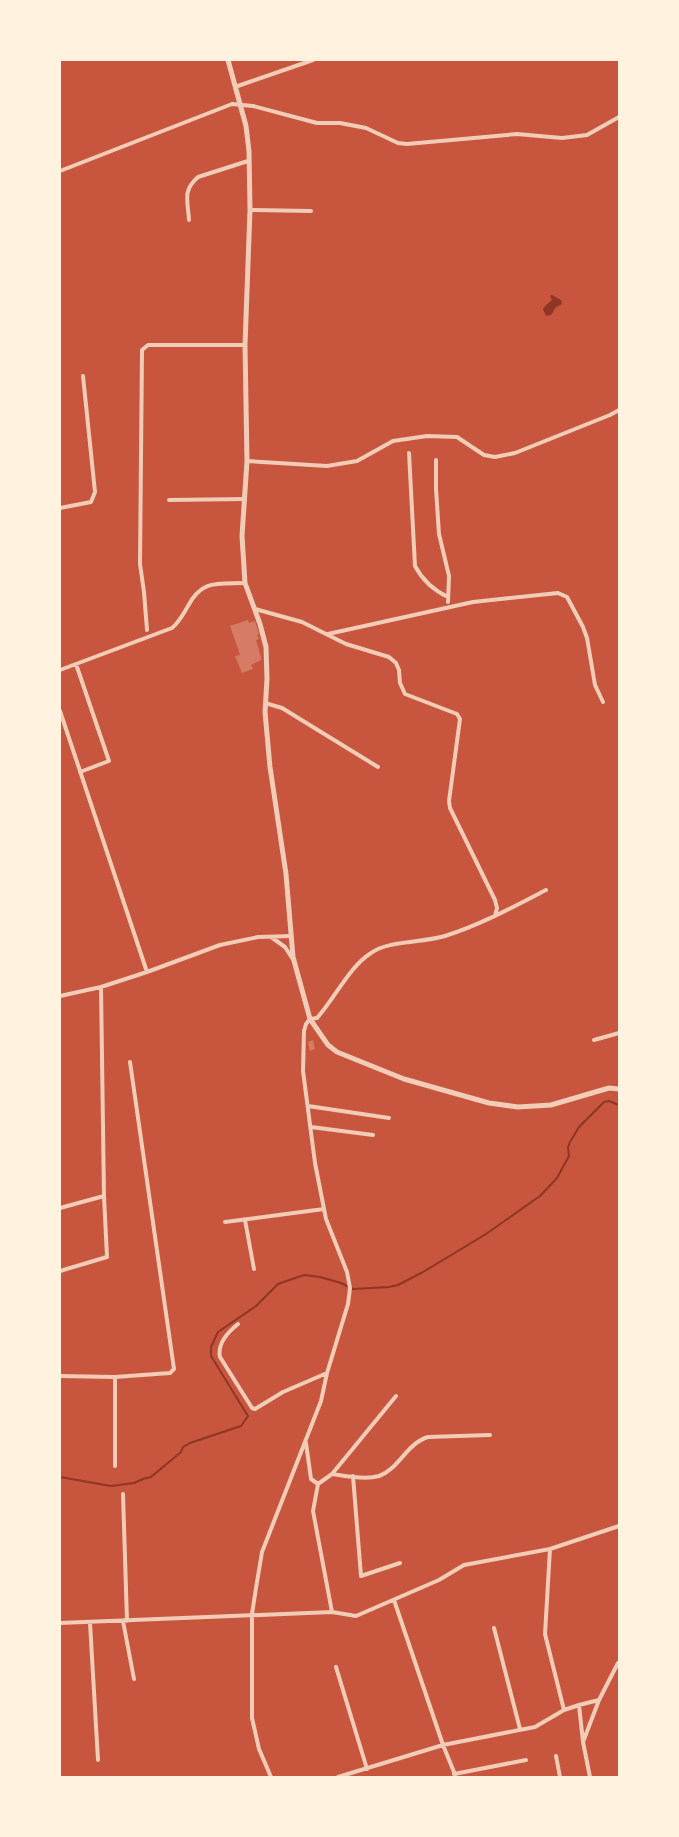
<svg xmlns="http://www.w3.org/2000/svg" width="679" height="1837" font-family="Mulish,sans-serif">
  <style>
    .water { fill: #8f3625 }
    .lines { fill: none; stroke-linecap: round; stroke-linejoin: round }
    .stream { stroke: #8f3625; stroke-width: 2 }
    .building { fill: #d67c66 }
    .minor { stroke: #f1ccb7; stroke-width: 4 }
    .tertiary { stroke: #f1ccb7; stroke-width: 5 }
  </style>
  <rect width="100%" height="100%" fill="#c8553d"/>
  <path class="water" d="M552 295 561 300 562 304 556 307 551 315 546 316 543 309 546 305 552 300 550 296Z"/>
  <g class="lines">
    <path class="stream" d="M60 1477 111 1486 134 1483 143 1479 151 1477 181 1452 183 1447 190 1443 241 1426 248 1416 211 1356V1347L218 1332 256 1306 278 1284 304 1275 320 1277 341 1283 353 1289 389 1287 398 1285 423 1272 486 1234 540 1196 557 1178 569 1156 568 1147 570 1142 579 1127 604 1102 609 1101 619 1105"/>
  </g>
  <path class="building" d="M248 620 249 623 255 621 259 634 257 635 259 639 256 640 261 657V660L251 665 253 669 242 673 235 656 240 655 230 626Z
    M313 1040 315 1049 310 1051 308 1042Z"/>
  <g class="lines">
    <path class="minor" d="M235 87 313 60
      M60 171 232 104 253 106 317 123H340L366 128 398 143 407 144 517 134 562 138 587 135 619 117
      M250 210 311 211
      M189 220C188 201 182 191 198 177L248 161
      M409 453 415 566C423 581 433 590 448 597
      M436 460V489L439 534 449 576 448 602
      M247 461 327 466 357 461 393 441 427 436 457 437 484 455 495 457 515 453 610 415 619 410
      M169 500 245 499
      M60 508 91 502 95 492 83 376
      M255 609 302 622 346 644 389 657 396 663 399 670 400 683 405 694 457 714 460 719 449 801 450 808 495 900 497 908 495 916
      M147 630 144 592 140 564 142 350 148 345H245
      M328 634 473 602 558 593 567 597 583 627 587 638 595 685 603 702
      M76 664 109 761 80 772
      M60 670 172 628C180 621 183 614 188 606 202 579 218 584 245 583
      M265 703 282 708 378 767
      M60 711 147 972
      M271 937 285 947 292 958
      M60 996 101 987 147 972 220 945 258 937 291 936
      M594 1040 619 1033
      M308 1106 389 1118
      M311 1127 373 1135
      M60 1208 104 1196
      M245 1220 254 1269
      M225 1222 324 1209
      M60 1271 107 1257 104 1196 101 987
      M238 1324C228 1332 217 1343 220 1357L252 1408 255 1409 283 1392 327 1373
      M60 1376 115 1377 170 1373 174 1369 130 1062
      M115 1377V1466
      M306 1443 311 1479 318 1484 313 1511 332 1612
      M332 1474C347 1476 365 1480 379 1476 398 1470 407 1443 428 1437L490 1435
      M353 1476 361 1576 400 1563
      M318 1484 332 1474 396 1396
      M123 1494 127 1621
      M550 1549 545 1634 564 1710
      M394 1600 443 1745 456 1777
      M123 1621 134 1679
      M60 1623 332 1612 356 1616 439 1580 464 1565 550 1549 619 1526
      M90 1623 98 1760
      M494 1628 520 1729
      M336 1667 367 1769
      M579 1705 583 1742 590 1777
      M583 1742 599 1700 618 1663
      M556 1756 560 1777
      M454 1774 526 1760
      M271 1777 259 1749 252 1718V1614L256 1588 262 1552 321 1401 327 1373 348 1304 350 1288 347 1272 326 1219 315 1163 303 1071 304 1031 306 1024 310 1019 317 1018C335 998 349 967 371 953 389 940 423 943 445 936 480 925 513 907 546 890
      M338 1777 443 1745 535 1727 564 1710 579 1705 599 1700"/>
    <path class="tertiary" d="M228 60 246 126 249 151 250 210 245 345 247 461 242 536 245 583 260 624 266 647 267 679 265 712 270 767 286 874 293 957 310 1019 328 1045 337 1052 404 1079 489 1103 518 1107 551 1105 609 1088 619 1089"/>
  </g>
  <rect width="679" height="1837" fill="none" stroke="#fff3e0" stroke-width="122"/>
</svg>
